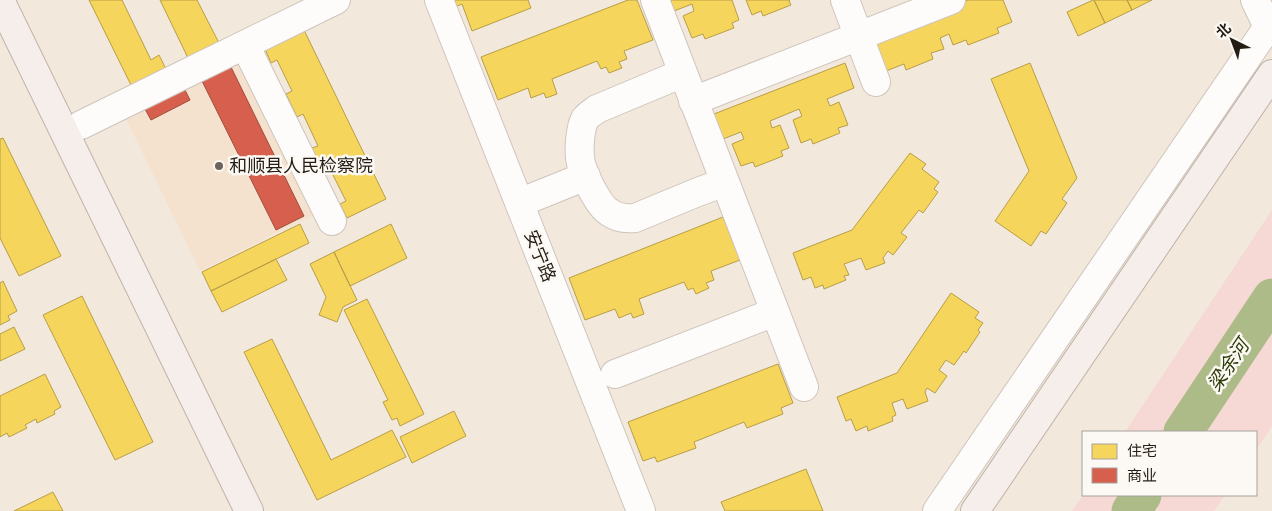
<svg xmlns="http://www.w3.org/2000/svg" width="1272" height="511" font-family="Rubik,'Noto Sans SC',sans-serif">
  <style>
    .built { fill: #f5e2ce }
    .green { fill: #f6d8d4 }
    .homes { fill: #f6d55c; stroke: #b79e47 }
    .shops { fill: #d6604d; stroke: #a14c3c }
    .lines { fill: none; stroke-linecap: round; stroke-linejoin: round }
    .river { stroke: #adbb88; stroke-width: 39 }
    .minor-casing { stroke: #cec5bc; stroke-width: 30 }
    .major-casing { stroke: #c0b2a8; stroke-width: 30 }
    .minor { stroke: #fdfcfa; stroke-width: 28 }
    .major { stroke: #f6eeea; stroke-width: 28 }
    .poi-dot { fill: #6c645b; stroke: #fcf9f4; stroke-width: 2 }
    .labels { text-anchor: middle; stroke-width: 5; stroke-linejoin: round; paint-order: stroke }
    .poi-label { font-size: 18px; fill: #241d15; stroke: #fcf9f4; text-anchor: start }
    .street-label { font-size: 18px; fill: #241d15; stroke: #fcf9f4 }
    .water-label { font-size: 19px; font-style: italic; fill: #2b3a06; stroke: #fcf9f4 }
  </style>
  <rect width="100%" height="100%" fill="#f3e8dc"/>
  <path class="built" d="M237 62 313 215 200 271 125 117Z"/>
  <path class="green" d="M1272 210V426L1256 450V432H1125Z
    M1083 495H1225L1214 511H1072Z"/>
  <path class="homes" d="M89 0H122L151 60 159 55 166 69 131 85Z
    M160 0H197L219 43 188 58Z
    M452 0H528L531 8 472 31 462 4 455 7Z
    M628 0H637L653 40 624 51 627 59 619 62 622 68 609 73 606 67 601 69 597 61 552 79 557 94 546 98 544 93 531 98 528 88 498 100 481 57Z
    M670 0H732L739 20 732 23 734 28 705 39 703 34 692 38 683 16 694 11 692 4 674 11Z
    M746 0H790L789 1 791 5 763 16 761 11 752 15Z
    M968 0H1003L1012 22 997 28 999 33 968 45 966 40 953 45 949 34 940 38 944 49 931 53 933 59 906 70 904 64 886 71 873 37Z
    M1093 0H1094L1105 23 1078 36 1067 12Z
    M1094 0H1127L1132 10 1105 23Z
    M1127 0H1152L1132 10Z
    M304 30 386 199 347 218 340 204 346 201 330 169 324 173 312 148 318 146 303 114 297 117 286 94 292 91 277 60 271 63 265 49Z
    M845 63 854 88 827 99 830 106 839 102 848 125 838 128 840 133 813 144 811 139 801 143 793 120 802 116 799 109 770 121 772 128 780 125 789 148 781 151 783 156 755 167 753 162 741 166 732 144 744 139 741 132 723 139 714 114Z
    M1030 63 1077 178 1062 199 1067 203 1046 234 1041 231 1031 246 995 221 1029 171 991 79Z
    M3 138 61 256 19 276 0 238V139Z
    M910 153 926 164 922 169 939 182 934 189 938 192 923 213 919 210 901 233 907 237 893 255 888 251 883 258 885 263 866 270 861 258 844 264 849 275 844 276 846 280 824 289 823 285 815 288 811 277 803 280 793 253 852 230Z
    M723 217 740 260 711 271 714 280 706 283 709 288 696 294 693 288 688 290 684 282 639 299 644 314 633 318 631 313 619 318 615 309 585 320 569 278Z
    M300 224 309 243 211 291 202 272Z
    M391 224 407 258 350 286 334 252Z
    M334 252 357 300 343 307 337 322 319 315 326 297 310 264Z
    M276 259 287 280 222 312 211 291Z
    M3 281 17 311 8 316 10 320 0 325V283Z
    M951 293 979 312 975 318 983 323 978 330 980 332 966 353 964 351 954 365 946 360 939 370 947 376 935 393 927 388 925 392 928 401 907 409 903 399 892 403 896 415 892 417 893 421 868 431 867 426 856 431 851 419 846 421 837 397 897 373Z
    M82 296 153 442 115 460 43 315Z
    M367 299 424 414 400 426 397 418 392 420 383 402 388 400 344 310Z
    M14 327 25 349 0 361V334Z
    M272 339 331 460 392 430 406 457 317 500 244 352Z
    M778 364 793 403 781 408 783 414 747 428 744 422 694 442 696 448 657 462 655 457 643 461 628 422Z
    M45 374 61 407 54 411 55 414 37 423 36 419 25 425 27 428 9 437 7 433 0 437V396Z
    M454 411 466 436 412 463 400 437Z
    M806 469 823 511H725L721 502Z
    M53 492 63 511H14Z"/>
  <path class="shops" d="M231 67 304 216 276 230 202 81Z
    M185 90 190 100 151 120 145 109Z"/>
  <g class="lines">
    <path class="river" d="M1183 432 1272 298
      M1131 511 1142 495"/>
    <g class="minor-casing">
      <path id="minor" d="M439 0 641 511
        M655 0 804 387
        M845 0 876 82
        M1255 0 1268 27
        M245 45 332 221
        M683 73 597 109C593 112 588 115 585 119 580 128 579 148 580 158 581 170 598 206 609 212 617 218 625 219 635 218L698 192 725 182
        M693 101 951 0
        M81 125 336 0
        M519 203 586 176
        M615 374 775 312
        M937 511 1272 21"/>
    </g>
    <g class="major-casing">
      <path id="major" d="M0 0 249 511
        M975 511 1272 74"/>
    </g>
    <use href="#minor" class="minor"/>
    <use href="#major" class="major"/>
  </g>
  <circle class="poi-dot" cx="219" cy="166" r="5"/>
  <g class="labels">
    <g class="poi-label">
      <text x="229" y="172">和顺县人民检察院</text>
    </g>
    <g class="street-label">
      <text transform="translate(540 256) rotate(68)" y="6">安宁路</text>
    </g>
    <g class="water-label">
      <text transform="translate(1228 365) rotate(-56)" y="7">梁余河</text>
    </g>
  </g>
  <rect x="1082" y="431" width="175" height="65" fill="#fcf9f4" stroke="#a6a19b"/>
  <rect x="1092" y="444" width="25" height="15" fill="#f6d55c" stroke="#a6a19b"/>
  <text x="1127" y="456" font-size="15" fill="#241d15">住宅</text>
  <rect x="1092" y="468" width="25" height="15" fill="#d6604d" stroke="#a6a19b"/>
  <text x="1127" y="481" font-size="15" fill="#241d15">商业</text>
  <g transform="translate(1232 40) rotate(318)" stroke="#fcf9f4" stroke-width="4" paint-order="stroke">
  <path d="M0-4L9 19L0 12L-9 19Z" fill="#241d15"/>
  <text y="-8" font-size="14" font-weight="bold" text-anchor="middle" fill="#241d15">北</text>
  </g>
</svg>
